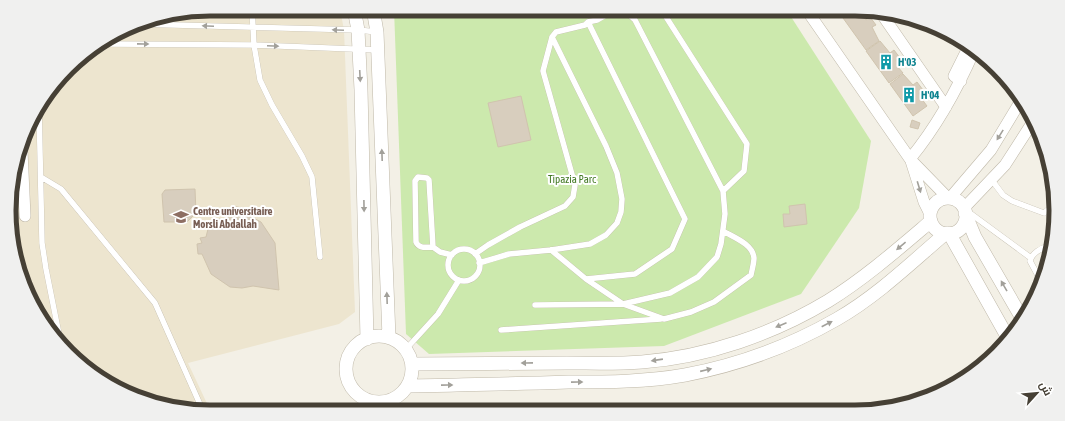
<svg xmlns="http://www.w3.org/2000/svg" width="1065" height="421" font-family="'Asap Condensed',Cairo,sans-serif">
  <style>
    .education { fill: #ede5cf }
    .green { fill: #cce9ad }
    .building { fill: #d8cebe; stroke: #d0c4ae }
    .lines { fill: none; stroke-linecap: round; stroke-linejoin: round }
    .service-casing { stroke: #bfb8a8; stroke-width: 6 }
    .minor-casing { stroke: #bfb8a8; stroke-width: 12 }
    .tertiary-casing { stroke: #bfb8a8; stroke-width: 14 }
    .service { stroke: #fff; stroke-width: 5.5 }
    .minor { stroke: #fff; stroke-width: 11 }
    .tertiary { stroke: #fff; stroke-width: 13 }
    .oneway { fill: #a2a09a }
    .labels { text-anchor: middle; stroke-width: 4; stroke-linejoin: round; paint-order: stroke }
    .culture-label { font-size: 11px; font-weight: bold; fill: #0d838f; stroke: #fff; text-anchor: start }
    .park-label { font-size: 11px; fill: #447a26; stroke: #fff }
    .education-label { font-size: 11px; font-weight: bold; fill: #785e54; stroke: #fff; text-anchor: start }
    .rim { fill: none; stroke: #464035; stroke-width: 5 }
  </style>
  <rect width="100%" height="100%" fill="#f3f0e6"/>
  <path class="education" d="M211 9H340L344 30 355 312 339 324 188 363 211 412 146 401 88 370 36 311 13 250 11 184 36 110 78 59 146 20Z"/>
  <path class="green" d="M394 9H786L871 141 859 208 801 294 664 346 429 354 406 334Z"/>
  <path class="building" d="M836 9H854L842 17Z
    M855 9H857L866 20 870 17 876 25 872 27 879 41 866 50 843 18Z
    M880 41 890 53 894 50 900 58 896 60 899 65 897 66 903 73 889 83 866 51Z
    M903 74 913 85 917 82 923 90 919 93 922 97 921 98 927 106 913 116 890 84Z
    M521 96 531 140 498 147 488 103Z
    M912 120 920 123 918 129 910 127Z
    M11 182H12V226L11 184Z
    M195 189 196 213 187 222H164L162 194 165 190Z
    M805 204 807 224 784 227 783 214H790L789 206Z
    M232 206 242 208V212L261 222 275 243 279 290 253 286 242 288 230 287 211 274 202 254H198L197 244 202 243 200 238 206 237 208 229 219 219H226L225 211H232Z"/>
  <g class="lines">
    <g class="service-casing">
      <path id="service" d="M252 9 254 45 260 80 272 105 302 156 312 177 320 257
        M661 9 747 144 744 171 723 191
        M138 24 358 30 377 32
        M104 44 254 45 378 50
        M39 106 42 243 46 269 60 339
        M41 177 61 189 155 303 203 411
        M991 179 1003 195 1012 201 1044 213 1054 205
        M967 211 1031 258
        M433 247C426 247 419 249 416 242L415 181 418 177 427 178 429 180 433 247 440 252 452 255
        M448 265a16 16 0 1 1 32 0a16 16 0 1 1-32 0Z
        M475 254 488 245 520 227 565 206 573 197 575 185 543 71 552 37 556 32 585 25 588 22 597 20 611 12 625 11 635 20 723 191 725 214 721 244 717 257 698 277 670 293 623 304 586 279 551 250
        M479 263 509 254 551 250 590 244 606 235 617 223 621 212 622 199 617 173 606 146 552 37
        M586 279 635 274 672 249 685 219 588 22
        M1042 283 1030 261C1032 253 1041 248 1049 246
        M535 305 623 304 664 319 691 312 714 302 751 275C752 270 754 263 754 258 753 244 733 237 723 231
        M501 330 661 319
        M406 349 438 314 459 280"/>
    </g>
    <g class="minor-casing">
      <path id="minor" d="M806 9 910 159 948 198
        M881 13 946 107
        M961 81 954 76 967 50
        M22 151 25 216
        M910 159C937 126 957 90 974 51
        M911 161 924 202 930 214
        M950 198 991 150 1020 102
        M964 208 1005 165 1034 120"/>
    </g>
    <g class="tertiary-casing">
      <path id="tertiary" d="M354 9 358 30 361 90 367 339
        M373 9 377 32 389 337
        M930 216a18 18 0 1 1 36 0a18 18 0 1 1-36 0Z
        M965 213 975 237 1023 320
        M949 233 1008 338
        M346 369a33 33 0 1 1 66 0a33 33 0 1 1-66 0Z
        M412 364C464 364 515 363 567 363 592 363 617 364 642 362 707 357 773 334 828 301 865 278 898 249 931 221
        M408 386C461 385 514 384 568 382 607 382 646 382 685 375 738 365 790 346 837 319 877 296 911 263 946 233"/>
    </g>
    <use href="#service" class="service"/>
    <use href="#minor" class="minor"/>
    <use href="#tertiary" class="tertiary"/>
  </g>
  <defs><path id="oneway-solid" d="M-6-.8H1V-3.2L6.5 0L1 3.2V.8H-6Z"/></defs>
  <g class="oneway">
    <use href="#oneway-solid" transform="translate(208 26) rotate(-178)"/>
    <use href="#oneway-solid" transform="translate(338 30) rotate(-178)"/>
    <use href="#oneway-solid" transform="translate(143 44) rotate(1)"/>
    <use href="#oneway-solid" transform="translate(273 46) rotate(2)"/>
    <use href="#oneway-solid" transform="translate(360 76) rotate(87)"/>
    <use href="#oneway-solid" transform="translate(1000 135) rotate(122)"/>
    <use href="#oneway-solid" transform="translate(382 155) rotate(-92)"/>
    <use href="#oneway-solid" transform="translate(919 187) rotate(73)"/>
    <use href="#oneway-solid" transform="translate(364 206) rotate(89)"/>
    <use href="#oneway-solid" transform="translate(901 246) rotate(140)"/>
    <use href="#oneway-solid" transform="translate(1004 286) rotate(-120)"/>
    <use href="#oneway-solid" transform="translate(387 298) rotate(-92)"/>
    <use href="#oneway-solid" transform="translate(827 324) rotate(-27)"/>
    <use href="#oneway-solid" transform="translate(781 325) rotate(157)"/>
    <use href="#oneway-solid" transform="translate(657 360) rotate(172)"/>
    <use href="#oneway-solid" transform="translate(527 363) rotate(179)"/>
    <use href="#oneway-solid" transform="translate(706 370) rotate(-13)"/>
    <use href="#oneway-solid" transform="translate(577 382) rotate(-1)"/>
    <use href="#oneway-solid" transform="translate(447 385) rotate(-1)"/>
  </g>
  <defs>
    <g id="building-bare" transform="scale(1.2)"><path d="M-4-6H4V6H1V3H-1V6H-4ZM-2.5-4.3h1.7v1.8h-1.7ZM.8-4.3h1.7v1.8H.8ZM-2.5-1h1.7V.8h-1.7ZM.8-1h1.7V.8H.8Z" fill="#0f9aa8" stroke="#fff" stroke-width="2.5" paint-order="stroke"/></g>
    <g id="university-bare" transform="scale(1.2)"><path d="M0-5L7-2L0 1L-7-2ZM-4 1L0 2.5L4 1V4Q0 6-4 4Z" fill="#8d6e63" stroke="#fff" stroke-width="2.5" paint-order="stroke"/></g>
  </defs>
  <g fill-rule="evenodd">
    <use href="#building-bare" x="886" y="62"/>
    <use href="#building-bare" x="909" y="95"/>
    <use href="#university-bare" x="181" y="217"/>
  </g>
  <g class="labels">
    <g class="culture-label">
      <text x="898" y="66">H'03</text>
      <text x="921" y="99">H'04</text>
    </g>
    <g class="park-label">
      <text x="572" y="183">Tipazia Parc</text>
    </g>
    <g class="education-label">
      <text x="193" y="215">Centre universitaire<tspan x="193" dy="13">Morsli Abdallah</tspan></text>
    </g>
  </g>
  <path d="M0 0H1065V421H0ZM210 16H855A194 194 0 0 1 1049 210V211A194 194 0 0 1 855 405H210A194 194 0 0 1 16 211V210A194 194 0 0 1 210 16Z" fill="#f0f0ef" fill-rule="evenodd"/>
  <path class="rim" d="M210 16H855A194 194 0 0 1 1049 210V211A194 194 0 0 1 855 405H210A194 194 0 0 1 16 211V210A194 194 0 0 1 210 16Z"/>
  <g transform="translate(1037 393) rotate(63)" stroke="#ffffff" stroke-width="3" paint-order="stroke">
  <path d="M0-3L7 15L0 10L-7 15Z" fill="#464035"/>
  <text y="-6" font-size="11" font-weight="bold" text-anchor="middle" fill="#464035">ش</text>
  </g>
</svg>
